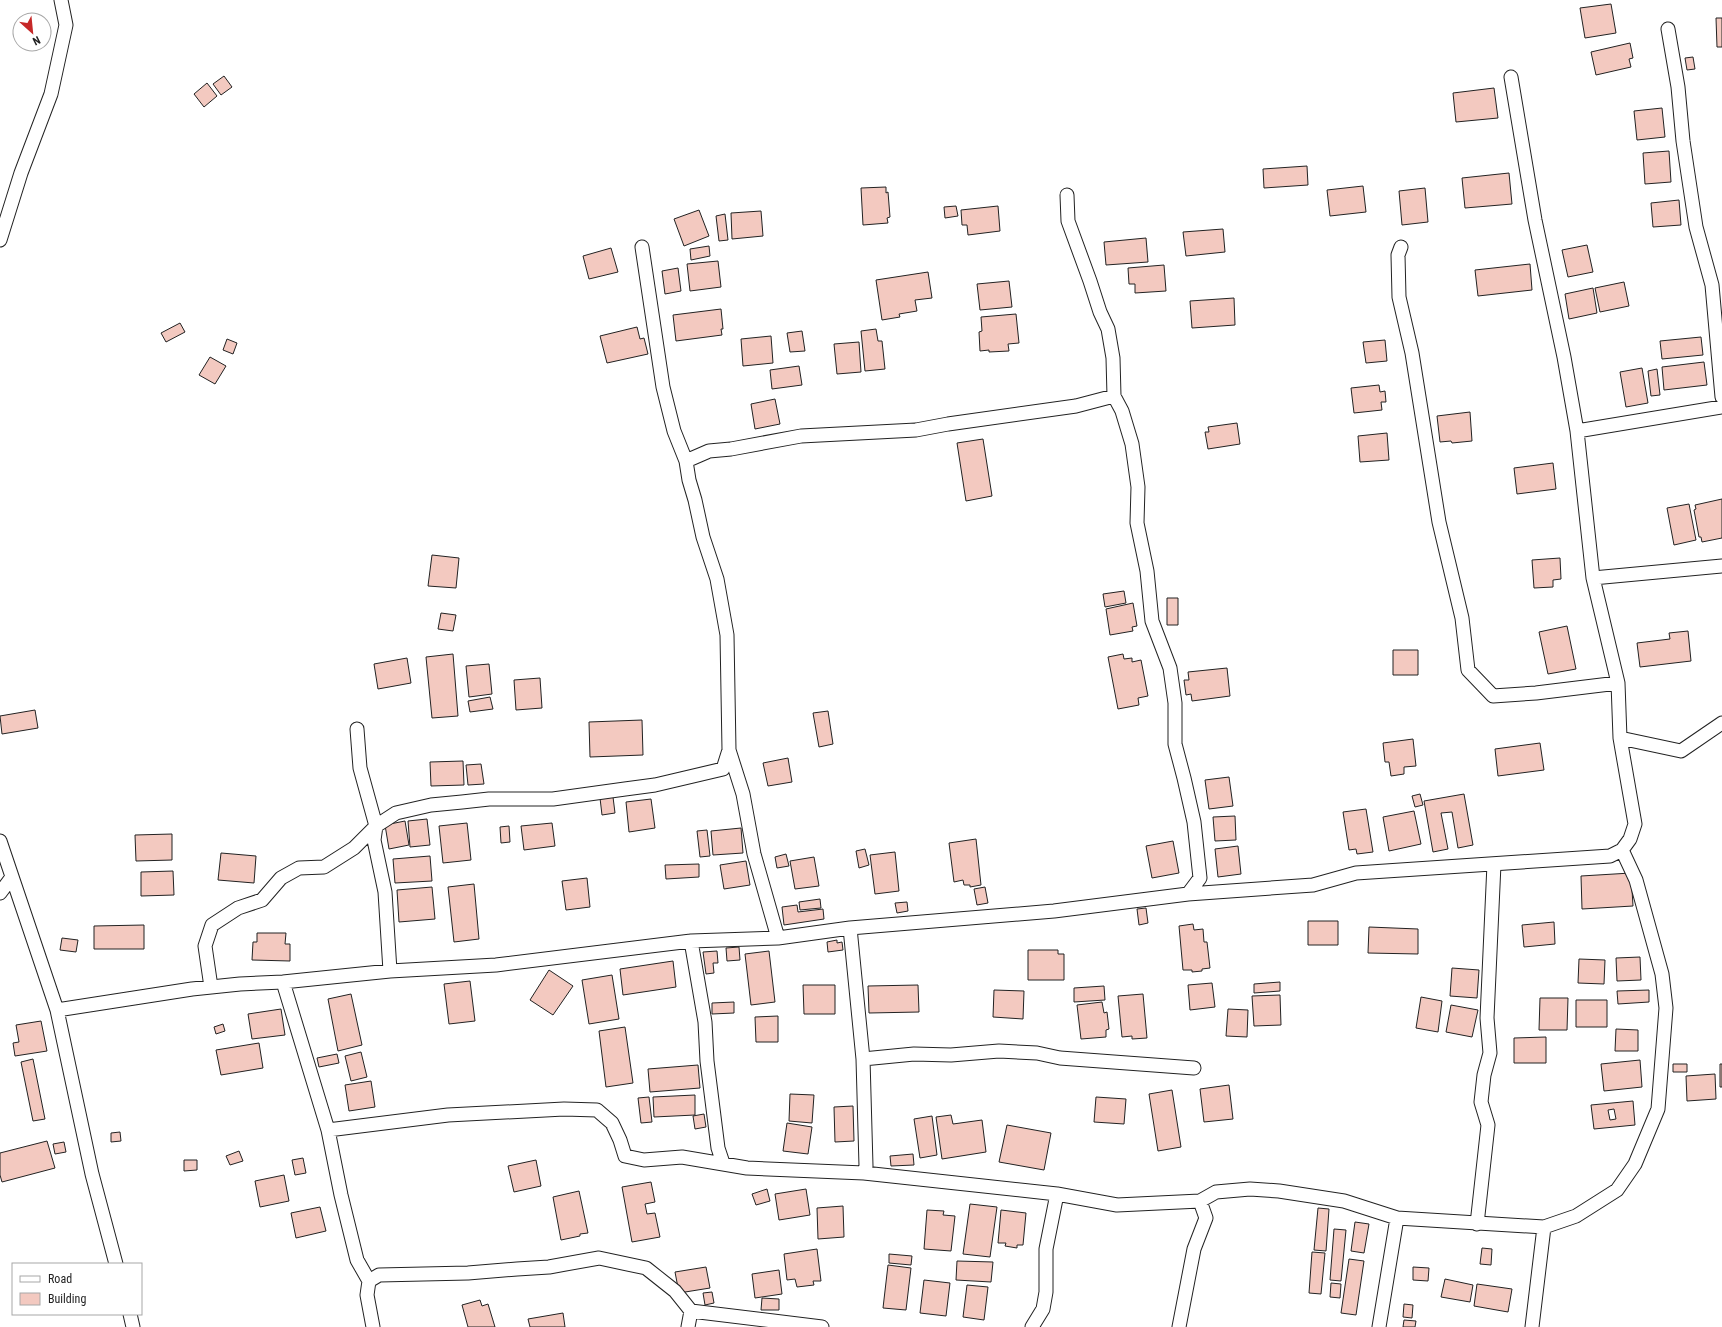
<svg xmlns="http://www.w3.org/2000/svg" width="1722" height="1327" font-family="'Roboto Condensed',sans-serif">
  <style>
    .building { fill: #f3c9c0; stroke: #222; fill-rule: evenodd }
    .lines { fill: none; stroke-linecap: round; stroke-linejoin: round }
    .street-casing { stroke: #222; stroke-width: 15 }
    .street { stroke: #fff; stroke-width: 13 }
  </style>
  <rect width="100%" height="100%" fill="#fff"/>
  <path class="building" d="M1611 4 1616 33 1585 38 1580 8Z
    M1716 18H1722V47H1717Z
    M1630 43 1633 58 1629 59 1631 67 1596 75 1591 52Z
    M1693 57 1695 69 1687 70 1685 58Z
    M224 76 232 87 221 95 213 84Z
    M207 83 217 96 204 107 194 94Z
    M1494 88 1498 118 1456 122 1453 93Z
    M1662 108 1665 137 1637 140 1634 111Z
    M1669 151 1671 182 1645 184 1643 153Z
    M1307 166 1308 185 1264 188 1263 169Z
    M1509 173 1512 204 1465 208 1462 178Z
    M1363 186 1366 212 1330 216 1327 190Z
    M886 187V193L888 192 890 217 887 218 888 223 863 225 861 188Z
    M1425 188 1428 222 1402 225 1399 191Z
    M1679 200 1681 225 1653 227 1651 203Z
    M956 206 958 216 945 218 944 207Z
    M998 206 1000 231 968 235 967 225H962L961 210Z
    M699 210 709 236 684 246 674 219Z
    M761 211 763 236 732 239 731 213Z
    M725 214 728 240 719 241 716 216Z
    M1223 229 1225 252 1186 256 1183 232Z
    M1146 238 1148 262 1106 265 1104 242Z
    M1587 245 1593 272 1568 277 1562 250Z
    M709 246 710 256 691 260 690 249Z
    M611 248 618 272 589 279 583 256Z
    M718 261 721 287 690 291 687 264Z
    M1530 264 1532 290 1478 296 1475 270Z
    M1164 265 1166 291 1135 293V284H1129L1128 268Z
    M678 268 681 291 665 294 662 271Z
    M928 272 932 298 915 300 917 311 899 314 900 317 882 320 876 280Z
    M1009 281 1012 307 980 310 977 284Z
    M1624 282 1629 306 1600 312 1595 288Z
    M1593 288 1597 313 1569 319 1565 294Z
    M1234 298 1235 325 1192 328 1190 301Z
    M721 309 723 329H721L722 335 676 341 673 315Z
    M1016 314 1019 343 1008 344 1009 351 989 352V350L980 351 979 332 982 331 981 317Z
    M180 323 185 332 166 342 161 333Z
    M637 327 640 339 644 338 648 354 607 363 600 336Z
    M876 329 878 341H882L885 369 865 371 861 331Z
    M802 331 805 351 790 352 787 333Z
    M771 336 773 363 743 366 741 339Z
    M1701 337 1703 355 1662 359 1660 341Z
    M227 339 237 343 233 354 223 350Z
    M1385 340 1387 361 1366 363 1363 342Z
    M859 342 861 372 837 374 834 344Z
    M210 357 226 366 215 384 199 375Z
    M1704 362 1707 385 1664 390 1662 367Z
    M799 366 802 385 772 389 770 370Z
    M1642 368 1648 403 1626 407 1620 372Z
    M1657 369 1660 395 1651 396 1648 371Z
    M1379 385 1380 392 1385 391 1386 402H1381L1382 410 1354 413 1351 388Z
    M775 399 780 424 755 429 751 404Z
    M1470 412 1472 441 1452 443 1451 441 1440 442 1437 416Z
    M1237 423 1240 444 1208 449 1205 432H1209L1208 427Z
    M1387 433 1389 460 1360 462 1358 436Z
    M983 439 992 496 966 501 957 443Z
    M1553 463 1556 489 1517 494 1514 468Z
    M1722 499V538L1702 542 1701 537H1699L1694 510 1696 509 1695 505Z
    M1689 504 1696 540 1674 545 1667 508Z
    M432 555 459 558 456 588 428 586Z
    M1560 558 1561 579 1553 580V587L1534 588 1532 560Z
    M1124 591 1126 603 1105 607 1103 594Z
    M1167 598H1178V625H1167Z
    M1133 603 1137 626 1132 627 1133 631 1110 635 1106 609Z
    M441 613 456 615 453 631 438 629Z
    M1567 626 1576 669 1548 674 1539 632Z
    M1688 631 1691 661 1640 667 1637 643 1670 639 1669 633Z
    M1393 650H1418V675H1393Z
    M453 654 458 716 432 718 426 657Z
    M1123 654 1124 659 1132 658V662L1141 660 1148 696 1138 698 1139 705 1118 709 1108 657Z
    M407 658 411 683 378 689 374 664Z
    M489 664 492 694 469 697 466 666Z
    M1227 668 1230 696 1192 701 1191 694 1186 695 1184 680H1189L1188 672Z
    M540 678 542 708 516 710 514 680Z
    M490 697 493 709 470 712 468 701Z
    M35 710 38 728 2 734 0 716Z
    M828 711 833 744 819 747 813 713Z
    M642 720 643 755 590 757 589 722Z
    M1413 739 1416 766 1404 767V774L1391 776 1389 762H1385L1383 743Z
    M1540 743 1544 770 1498 776 1495 749Z
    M788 758 792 782 768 786 763 763Z
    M463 761 464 785 431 786 430 762Z
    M481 764 484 784 468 785 466 765Z
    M1229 777 1233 806 1209 809 1205 780Z
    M1420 794 1423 805 1415 807 1412 796Z
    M1464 794 1473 845 1458 848 1452 812 1441 813 1448 849 1433 852 1424 801Z
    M613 797 615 813 602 815 600 798Z
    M651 799 655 828 629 832 626 802Z
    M1366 809 1373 852 1357 854 1356 849 1349 850 1343 812Z
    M1414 811 1421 844 1389 851 1383 817Z
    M1235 816 1236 840 1215 841 1213 817Z
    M427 819 430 845 410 847 408 821Z
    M405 821 409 845 389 849 385 825Z
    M467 823 471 860 443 863 439 826Z
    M552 823 555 846 524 850 521 826Z
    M509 826 510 842 501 843 500 827Z
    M741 828 743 853 713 855 711 831Z
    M707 830 710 856 700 857 697 831Z
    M172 834V860L136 861 135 835Z
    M976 839 981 885 970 887V885H964L963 880 954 882 949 843Z
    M1173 841 1179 873 1152 878 1146 846Z
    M1238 846 1241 874 1218 877 1215 849Z
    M865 849 869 865 859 868 856 851Z
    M895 852 899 891 875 894 870 855Z
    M221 853 256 856 254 883 218 880Z
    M786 854 789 866 777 868 775 857Z
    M430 856 432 881 395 883 393 859Z
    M814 857 819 886 795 889 790 861Z
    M746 861 750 885 724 889 720 865Z
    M699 864V877L666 879 665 865Z
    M173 871 174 895 141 896V872Z
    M1631 873 1633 906 1582 909 1581 876Z
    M587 878 590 907 566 910 562 881Z
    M474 884 479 939 454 942 448 887Z
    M432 887 435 919 399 922 397 890Z
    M985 887 988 903 977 905 974 889Z
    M820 899 821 908 800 910 799 902Z
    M907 902 908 911 897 913 895 903Z
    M797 905 798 912 823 909 824 919 784 925 782 907Z
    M1146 908 1148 923 1139 925 1137 909Z
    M1308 921H1338V945H1308Z
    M1554 922 1555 944 1524 947 1522 925Z
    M1193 924 1194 930 1203 929 1204 942H1207L1210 968 1202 969V971L1192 972V970H1183L1179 926Z
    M144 925V949H94V926Z
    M1369 927 1418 929V954L1368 953Z
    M257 933H286L285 944H290V961L252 960 253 942H257Z
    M62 938 78 940 76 952 60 950Z
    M837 940V943L842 942 843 950 828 952 827 942Z
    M739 947 740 960 727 961 726 948Z
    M1028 950H1058V954H1064V980H1028Z
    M717 951 718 963H713L714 973 706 974 703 952Z
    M769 951 775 1002 751 1005 745 954Z
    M1640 957 1641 980 1617 981 1616 958Z
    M1579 959 1605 960 1604 984 1578 983Z
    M673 961 676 987 623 995 620 969Z
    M1452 968 1479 970 1477 998 1450 996Z
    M549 970 573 986 553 1015 530 1000Z
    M612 975 619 1019 589 1024 582 980Z
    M470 981 475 1021 449 1024 444 984Z
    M1280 982V991L1254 993V984Z
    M1212 983 1215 1007 1190 1010 1188 985Z
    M803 985H835V1014H804Z
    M918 985 919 1012 869 1013 868 986Z
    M1104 986 1105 1000 1074 1002V988Z
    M994 990 1024 991 1023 1019 993 1017Z
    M1649 990V1002L1618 1004 1617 991Z
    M351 994 362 1045 338 1051 328 999Z
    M1143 994 1147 1038 1132 1039V1036L1122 1037 1118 996Z
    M1280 995 1281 1025 1254 1026 1252 996Z
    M1421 997 1442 1001 1438 1032 1416 1028Z
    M1540 998H1568L1567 1030H1539Z
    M1576 1000H1607V1027H1576Z
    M734 1002V1013L712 1014V1003Z
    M1102 1002 1104 1013 1107 1012 1109 1029 1106 1030V1037L1081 1039 1077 1005Z
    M1451 1005 1478 1010 1472 1037 1446 1032Z
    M281 1009 285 1035 252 1039 248 1014Z
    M1228 1009 1248 1010 1247 1037 1226 1036Z
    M778 1016V1042H756L755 1017Z
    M41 1021 47 1051 15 1056 13 1043 19 1042 16 1025Z
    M223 1024 225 1031 216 1034 214 1027Z
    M625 1027 633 1083 606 1087 599 1031Z
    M1616 1029 1638 1030V1051H1615Z
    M1546 1037V1063H1514V1038Z
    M259 1043 263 1068 221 1075 216 1050Z
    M361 1052 367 1077 351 1081 345 1056Z
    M337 1054 339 1063 319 1067 317 1058Z
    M33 1059 45 1119 33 1121 21 1062Z
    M1640 1060 1642 1087 1604 1091 1601 1064Z
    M1673 1064H1687V1072H1673Z
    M1720 1064H1722V1087H1720Z
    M698 1065 700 1088 650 1092 648 1069Z
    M1715 1074 1716 1099 1687 1101 1686 1076Z
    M371 1081 375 1107 349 1111 345 1085Z
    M1229 1085 1233 1119 1204 1122 1200 1089Z
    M1172 1090 1181 1147 1158 1151 1149 1094Z
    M790 1094 814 1095 812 1123 789 1121Z
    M695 1095V1115L654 1117 653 1097Z
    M649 1097 652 1122 641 1123 638 1098Z
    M1096 1097 1126 1099 1124 1124 1094 1122Z
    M1633 1101 1635 1125 1594 1129 1591 1105ZM1614 1109 1616 1119 1610 1120 1608 1110Z
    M853 1106 854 1141 835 1142 834 1107Z
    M704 1114 706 1127 695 1129 693 1116Z
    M951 1115 953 1124 982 1120 986 1152 942 1159 936 1117Z
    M932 1116 937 1155 920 1158 914 1119Z
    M787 1123 812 1127 808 1154 783 1151Z
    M1007 1125 1051 1133 1044 1170 999 1162Z
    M120 1132 121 1141 111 1142V1133Z
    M47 1141 55 1168 2 1182 0 1175V1153Z
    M64 1142 66 1152 55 1154 53 1144Z
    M239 1151 243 1161 230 1165 226 1156Z
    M913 1154 914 1165 891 1166 890 1156Z
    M303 1158 306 1173 295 1175 292 1160Z
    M184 1160H197V1170L184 1171Z
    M536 1160 541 1186 514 1192 508 1166Z
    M284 1175 289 1201 260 1207 255 1181Z
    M651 1182 655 1202 645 1204 647 1214 655 1213 660 1237 632 1242 622 1187Z
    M767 1189 770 1201 756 1205 752 1194Z
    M806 1189 810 1215 779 1220 775 1194Z
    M579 1191 588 1233 580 1234V1236L561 1240 553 1197Z
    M970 1204 997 1207 990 1257 963 1254Z
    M843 1206 844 1237 818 1239 817 1208Z
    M320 1207 326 1231 296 1238 291 1213Z
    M1318 1208 1329 1209 1326 1251 1314 1250Z
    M927 1210 944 1211 943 1215 955 1216 951 1251 924 1249Z
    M1001 1210 1026 1213 1023 1245H1017V1248L1005 1246 1006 1243H998Z
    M1355 1222 1369 1224 1364 1253 1351 1251Z
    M1334 1229 1346 1230 1341 1281 1330 1280Z
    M1482 1248 1492 1249 1491 1265 1480 1264Z
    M817 1249 821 1281H813L814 1285 797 1287 795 1279 787 1280 784 1254Z
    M1312 1252 1325 1253 1321 1294 1309 1293Z
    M889 1254 912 1256 911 1265 889 1263Z
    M1349 1259 1364 1261 1356 1315 1341 1313Z
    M957 1261 993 1262 991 1282 956 1280Z
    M888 1265 911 1268 906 1310 883 1308Z
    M706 1267 710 1288 679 1293 675 1272Z
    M1413 1267 1429 1268 1428 1281 1413 1280Z
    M779 1270 782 1294 755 1298 752 1274Z
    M1445 1279 1473 1285 1470 1302 1441 1297Z
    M924 1280 950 1283 946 1316 920 1313Z
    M1331 1283 1341 1284 1340 1298 1330 1297Z
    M1477 1284 1512 1289 1508 1312 1474 1306Z
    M967 1285 988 1287 984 1320 963 1317Z
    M712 1292 714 1303 705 1305 703 1293Z
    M762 1298 779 1299V1310H761Z
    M480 1300 482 1306 488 1304 495 1327H468L462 1305Z
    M1404 1304 1413 1305 1412 1318 1403 1317Z
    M563 1313 565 1327H530L528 1319Z
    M1404 1320 1416 1321 1415 1327H1403Z"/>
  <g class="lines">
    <g class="street-casing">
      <path id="street" d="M1668 29 1678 87 1683 141 1696 227 1712 285 1722 397
        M1067 195 1068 221 1090 281 1100 312 1108 329 1113 358 1114 396 1122 411 1132 444 1138 487 1137 523 1147 571 1152 621 1170 668 1175 703V744L1184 778 1194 822 1200 878 1188 894
        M0 240 21 173 51 94 66 25 61 0
        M642 247 663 387 674 431 686 461 689 480 695 500 703 537 717 579 727 635 729 750 743 794 754 854 778 938
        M1401 247 1398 255 1399 297 1412 353 1439 522 1462 618 1468 670 1493 696 1536 693 1618 683
        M1577 431 1722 407
        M686 461 709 451 731 449 801 436 916 430 948 424 1076 406 1114 396
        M1593 578 1722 566
        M357 729 360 768 376 826 374 840 385 892 390 971
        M1620 738 1681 751 1722 723
        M0 841 57 1010 92 1174 116 1264
        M0 893 12 877
        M850 928 863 1059 866 1166 864 1173
        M691 941 705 1022 707 1061 718 1148 723 1163
        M283 982 328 1130 341 1195 357 1260 369 1281
        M211 987 205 946 212 925 238 908 262 900 281 878 299 868 324 867 354 848 376 826 396 813 431 805 462 802 489 799H553L625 789 655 785 723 769 729 750
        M57 1010 192 989 240 984 283 982 390 971 496 965 691 941 778 938 850 928 1054 911 1188 894 1313 885 1356 873 1610 856 1622 850 1630 839 1635 824 1620 738 1618 683 1593 578 1577 431 1564 357 1535 220 1511 77
        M863 1059 914 1054 951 1055 999 1051 1037 1053 1060 1058 1194 1068
        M328 1130 448 1115 564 1109 597 1110 612 1123 620 1140 625 1156 644 1160 682 1157 747 1168 864 1173 1057 1194 1117 1205 1200 1201 1216 1192 1250 1189 1279 1191 1344 1201 1397 1218 1544 1227 1576 1216 1617 1190 1635 1164 1658 1109 1666 1008 1662 974 1636 880 1622 850
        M1477 1224 1488 1125 1481 1102 1484 1075 1490 1053 1487 1018 1494 864
        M130 1314 133 1327
        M373 1327 367 1295 369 1281 379 1275 468 1273 517 1269 549 1267 599 1258 646 1268 675 1291 691 1311 822 1327
        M688 1327 691 1311
        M1032 1327 1043 1309 1046 1292V1249L1057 1194
        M1179 1327 1194 1249 1206 1218 1200 1201
        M1379 1327 1397 1218
        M1532 1327 1544 1227"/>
    </g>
    <use href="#street" class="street"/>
  </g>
  <rect x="12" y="1263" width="130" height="52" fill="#ffffff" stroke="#a7a7a7"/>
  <rect x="20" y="1276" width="20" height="6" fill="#ffffff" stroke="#a7a7a7"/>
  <text x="48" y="1283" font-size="12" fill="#222222">Road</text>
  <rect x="20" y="1293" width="20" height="12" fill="#f3c9c0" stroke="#a7a7a7"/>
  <text x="48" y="1303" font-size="12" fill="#222222">Building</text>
  <g transform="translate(32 32) rotate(153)"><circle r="19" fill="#ffffff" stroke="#a7a7a7"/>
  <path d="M0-3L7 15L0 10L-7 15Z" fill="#c62828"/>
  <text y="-6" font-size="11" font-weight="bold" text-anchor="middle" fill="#222222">N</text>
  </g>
</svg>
